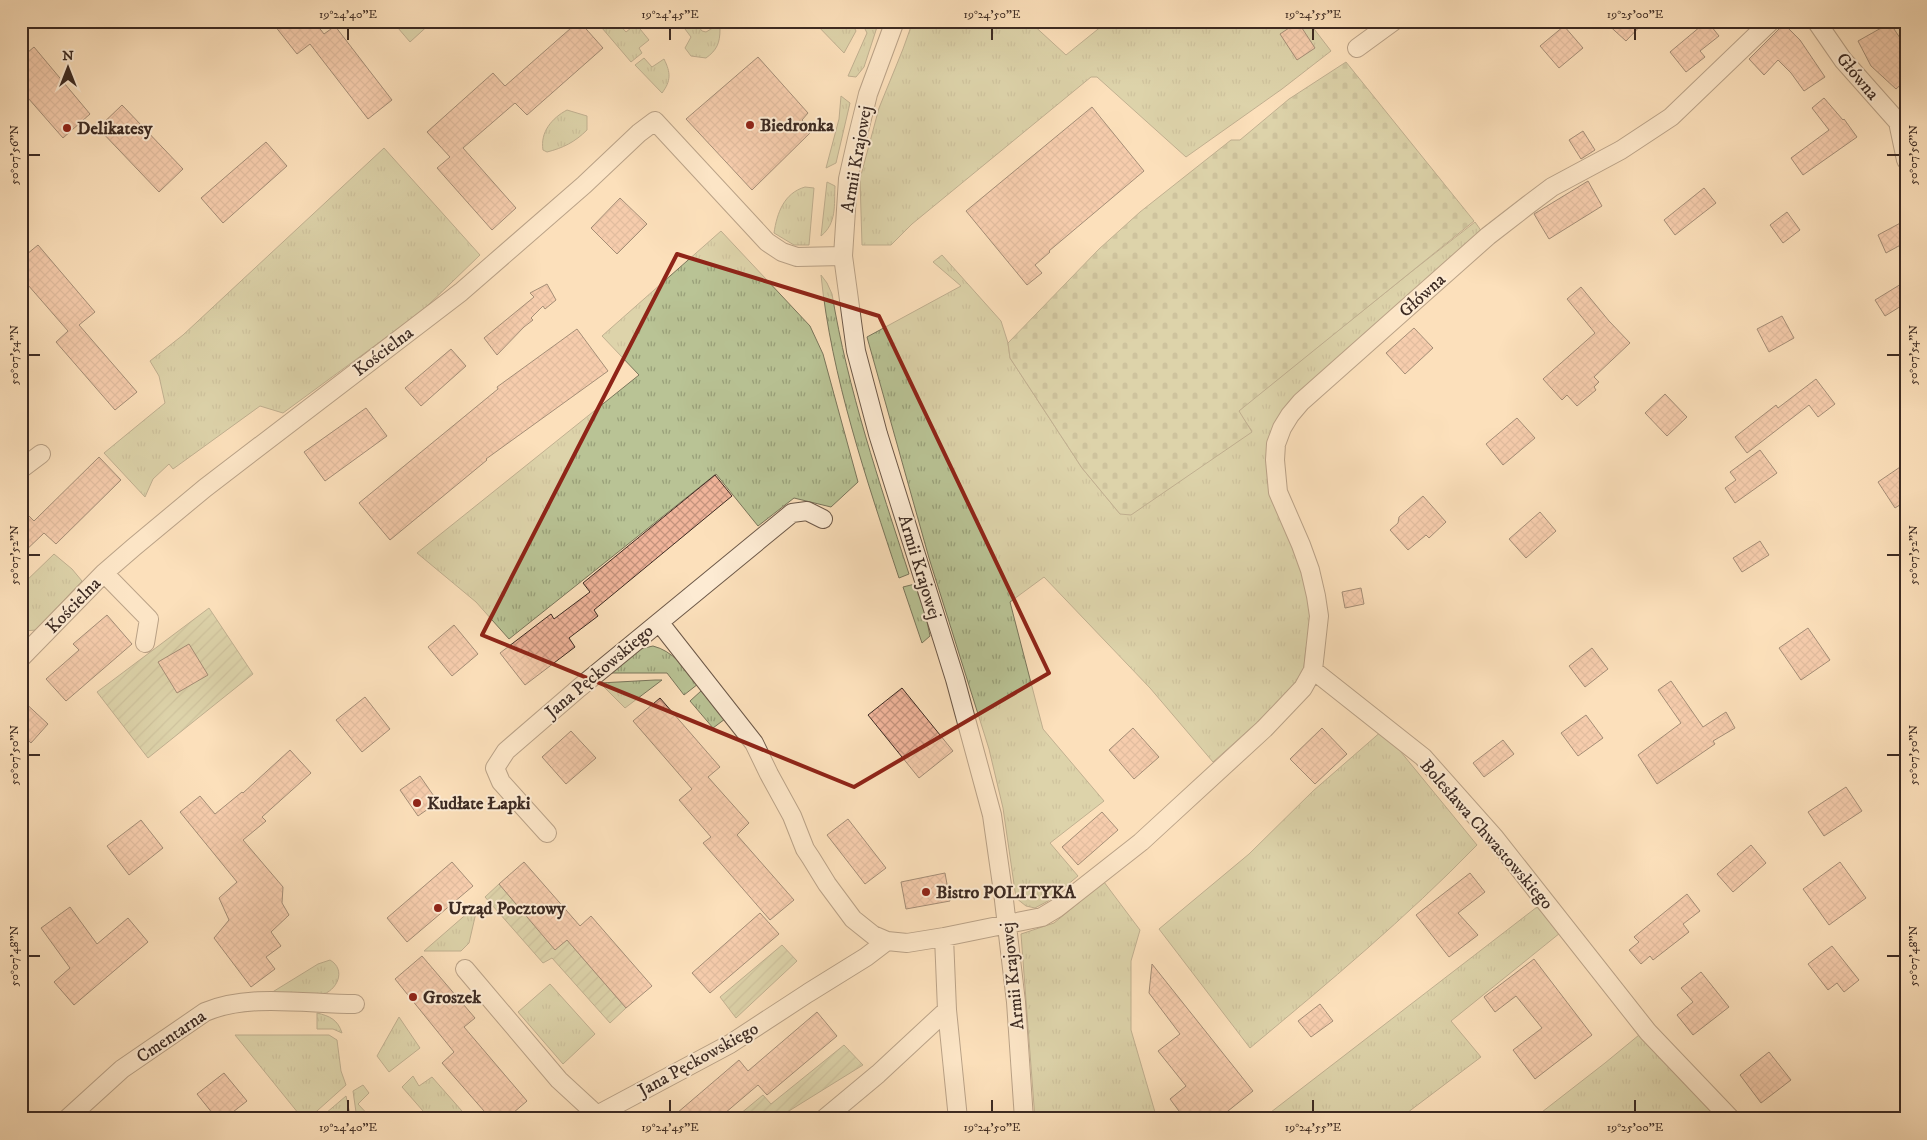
<svg xmlns="http://www.w3.org/2000/svg" width="1927" height="1140" font-family="'IM FELL DW Pica',serif">
  <style>
    .grass { fill: url(#grass-tufts); stroke: #7a765c }
    .cemetery { fill: url(#cemetery-stones); stroke: #7a765c }
    .garden { fill: url(#garden-furrows); stroke: #7a765c }
    .building { fill: url(#building-cross-hatch); stroke: #3c2a22 }
    .lines { fill: none; stroke-linecap: round; stroke-linejoin: round }
    .street-casing { stroke: #6c5848; stroke-width: 20 }
    .street { stroke: #fdebd3; stroke-width: 18 }
    .marked { fill: none; stroke: #8f2418; stroke-width: 4; stroke-linejoin: round }
    .ticks { fill: none; stroke: #3c2a22; stroke-width: 2 }
    .poi-dot { fill: #8f2418; stroke: #fdebd3; stroke-width: 2 }
    .labels { text-anchor: middle; stroke-width: 4; stroke-linejoin: round; paint-order: stroke }
    .street-label { font-size: 18px; fill: #3c2a22; stroke: #fdebd3 }
    .poi-label { font-size: 18px; font-weight: bold; fill: #3c2a22; stroke: #fdebd3; text-anchor: start }
    .neatline { fill: none; stroke: #3c2a22; stroke-width: 2 }
    .ticks-label { font-size: 12px; text-anchor: middle; fill: #3c2a22 }
  </style>
  <defs>
    <pattern id="grass-tufts" width="24" height="20" patternUnits="userSpaceOnUse" patternTransform="scale(1.25)"><rect width="24" height="20" fill="#b9c395"/><path d="M3 7l-1-3M5 7V3M7 7l1-3M15 17l-1-3M17 17v-4M19 17l1-3" fill="none" stroke="#989f79"/></pattern>
    <pattern id="cemetery-stones" width="16" height="16" patternUnits="userSpaceOnUse" patternTransform="scale(1.25)"><rect width="16" height="16" fill="#b9c395"/><path d="M2 7V4a2 2 0 0 1 4 0v3zM10 15v-3a2 2 0 0 1 4 0v3z" fill="#989f79"/></pattern>
    <pattern id="garden-furrows" width="10" height="10" patternUnits="userSpaceOnUse" patternTransform="scale(1.25)"><rect width="10" height="10" fill="#b9c395"/><path d="M-1 1l2-2M0 10L10 0M9 11l2-2" fill="none" stroke="#989f79"/></pattern>
    <pattern id="building-cross-hatch" width="8" height="8" patternUnits="userSpaceOnUse" patternTransform="scale(1.25)"><rect width="8" height="8" fill="#f0b49a"/><path d="M0 0l8 8M0 8l8-8" fill="none" stroke="#c4937d"/></pattern>
  </defs>
  <rect width="100%" height="100%" fill="#fce0bb"/>
  <filter id="stains"><feTurbulence type="fractalNoise" baseFrequency=".004" numOctaves="4"/><feColorMatrix values="0 0 0 0 .2 0 0 0 0 .09 0 0 0 0 .02 0 0 0 .5 -.17"/></filter>
  <radialGradient id="worn" r=".72"><stop offset=".6" stop-color="#630" stop-opacity="0"/><stop offset="1" stop-color="#630" stop-opacity=".3"/></radialGradient>
  <path class="grass" d="M392 21H433L410 42Z
    M596 21H616L626 32 636 24 649 40 639 48 642 53 631 62Z
    M679 21H694L702 31 706 32 716 26 720 29C720 43 717 50 706 58L691 56 685 48 691 37Z
    M813 21H851L856 31 844 53Z
    M861 21H879L864 67 856 77 848 76 867 33Z
    M913 21H1029L1066 55 1108 21H1308L1331 51 1282 89 1186 157 1097 77H1091L912 224 891 245H862L860 179 879 108 903 49Z
    M644 58 652 67 664 59C671 73 671 81 662 93L635 65Z
    M841 96 850 103 836 163 826 168 839 119Z
    M567 110 587 116V130C575 142 563 148 547 152L543 150C540 132 552 118 567 110Z
    M384 148 480 255 422 311 283 413 260 406 173 469 169 464 153 479 145 497 104 453 165 403 159 376 150 361 183 335Z
    M827 182 835 186C834 205 837 223 821 236Z
    M805 187 814 188 809 245H794L774 233C777 213 784 193 805 187Z
    M1475 222 1482 232 1273 434 1310 599 1311 631 1306 648 1303 675 1264 716 1213 762 1150 688 1044 577 1010 602 1043 729 1104 801 1050 843 1078 876 1048 901 1035 908 1026 906 1016 898 1003 808 989 749 929 558 867 337 961 286 933 262 942 255 1001 321 1008 343 1010 358 1082 468 1120 514 1252 431 1238 411 1411 272Z
    M721 231 810 326 823 354 858 482 831 507 794 498 758 526 716 474 509 639 476 602 417 553 639 375 602 336Z
    M821 275 827 283 832 294C848 390 879 481 909 574L899 578C867 481 831 376 821 275Z
    M54 554 72 569 82 581 36 630 24 631 21 633V586Z
    M919 583 930 636 922 643 903 587Z
    M653 646C673 651 685 668 698 684L684 695 667 673H610L640 649Z
    M655 680H662L625 708 600 683Z
    M701 691 725 719 713 728 690 701Z
    M1383 730 1477 845C1406 918 1328 983 1250 1048L1159 929 1249 854 1313 791Z
    M1104 882 1140 930 1131 961V1030L1157 1119H1035L1021 934 1054 923Z
    M478 904 469 943 461 951H424Z
    M1537 907 1560 933 1451 1021 1481 1057 1399 1119H1262Z
    M330 960C347 970 337 991 321 995L266 996 318 964Z
    M550 984 595 1034 563 1064 518 1012Z
    M317 1013C330 1016 338 1020 342 1033L333 1029H317Z
    M399 1017 420 1048 389 1072 377 1056Z
    M235 1035H329L337 1040 341 1071 346 1085 308 1119H303Z
    M1639 1035 1718 1119H1533L1605 1063Z
    M413 1076 419 1086 432 1077 469 1119H430L402 1087Z
    M363 1085 369 1093 358 1104 372 1119H357L353 1091Z
    M346 1096 351 1119H319Z"/>
  <path class="cemetery" d="M1346 62 1474 221 1239 411 1252 432 1131 515 1120 514 1082 468 1010 358 1008 343 1099 249 1140 212 1231 140H1240L1289 99Z"/>
  <path class="garden" d="M209 608 253 674 148 758 97 692Z
    M499 884 555 949 567 940 626 1008 610 1023 552 958 543 963 485 897Z
    M782 945 797 961 736 1018 720 997Z
    M844 1045 863 1065 776 1119H734L763 1095 771 1104Z"/>
  <path class="building" d="M271 21H314L324 34 335 26 392 100 368 119 310 44 297 54Z
    M579 21 603 48 527 115 515 103 463 148 516 208 492 230 437 168 450 157 427 132 493 73 505 86Z
    M1604 21H1645L1626 41Z
    M1707 21 1719 36 1700 51 1705 57 1686 72 1670 52Z
    M1298 22 1315 48 1297 60 1280 34Z
    M1890 23 1906 47V80L1896 89 1871 66 1858 41Z
    M1784 24 1800 40 1825 77 1804 91 1791 73 1778 60 1764 75 1749 59Z
    M1564 26 1583 48 1559 68 1540 46Z
    M34 47 90 114 63 138 21 90V58Z
    M758 57 808 113 802 120 812 131 752 190 686 119Z
    M1824 98 1843 120 1844 119 1857 137 1803 175 1791 158 1829 130 1812 108Z
    M122 105 183 169 159 192 98 128Z
    M1092 107 1144 171 1049 251 1050 252 1035 265 1042 273 1027 285 966 211Z
    M1583 131 1595 150 1581 159 1569 140Z
    M266 142 287 166 223 223 201 198Z
    M1588 181 1602 206 1549 239 1534 214Z
    M1704 188 1716 203 1675 235 1664 220Z
    M620 198 647 224 617 254 591 228Z
    M1787 212 1800 230 1783 243 1770 225Z
    M1906 220V242L1886 253 1878 235Z
    M38 245 95 312 79 325 137 392 115 410 56 342 68 331 21 277V259Z
    M1906 281V303L1885 316 1875 300Z
    M547 284 556 300 545 309 543 306 531 318 533 320 524 327 497 355 484 338 534 297 530 293Z
    M1581 287 1609 321 1630 343 1594 377 1599 382 1594 387 1596 390 1577 406 1567 395 1562 400 1543 379 1595 333 1567 299Z
    M1782 316 1794 338 1769 352 1757 329Z
    M1414 328 1433 348 1405 374 1386 353Z
    M577 329 608 371 486 459 487 460 390 540 359 503 498 389 497 387Z
    M451 349 466 366 421 406 405 388Z
    M1816 379 1835 404 1818 417 1809 405 1747 453 1735 437 1776 405 1778 408Z
    M1665 394 1687 417 1667 436 1645 413Z
    M366 408 387 436 325 481 304 452Z
    M1517 418 1535 438 1503 465 1486 444Z
    M1760 450 1777 473 1735 503 1725 488 1736 480 1730 472Z
    M99 457 121 480 56 544 44 533 21 555V508L34 521Z
    M1906 463V501L1895 508 1878 482Z
    M715 475 732 496 594 610 598 616 569 638 575 647 525 685 500 653 551 614 554 619 590 592 583 583Z
    M1423 496 1446 522 1429 538 1426 535 1408 550 1390 530 1398 523 1399 517Z
    M1540 512 1556 531 1526 558 1509 539Z
    M1760 541 1769 555 1742 572 1733 558Z
    M1361 588 1364 604 1345 608 1342 592Z
    M107 615 132 644 66 701 46 679 79 650 73 644Z
    M454 625 478 654 452 676 428 647Z
    M1808 628 1830 660 1801 680 1779 648Z
    M189 644 208 675 177 693 158 662Z
    M1592 648 1608 669 1585 687 1569 666Z
    M1671 681 1703 727 1726 712 1735 728 1713 741 1715 744 1657 784 1638 755 1681 723 1658 690Z
    M902 688 953 751 919 778 868 715Z
    M365 697 390 729 362 752 336 720Z
    M660 698 720 767 708 777 749 823 737 835 794 900 770 920 703 843 711 837 679 800 692 789 633 721Z
    M21 699 48 724 31 743 21 734Z
    M1586 715 1603 738 1578 756 1561 733Z
    M1133 728 1159 757 1134 779 1109 750Z
    M1322 728 1347 754 1315 784 1290 759Z
    M571 731 596 758 566 784 542 757Z
    M1503 740 1514 754 1484 777 1473 763Z
    M290 750 311 773 262 817 266 821 243 840 283 887 282 903 289 915 271 932 281 946 266 957 275 969 251 987 214 938 229 920 219 898 237 882 180 812 200 796 215 814 242 792 243 793Z
    M420 776 438 802 418 816 400 790Z
    M1846 787 1862 811 1824 836 1808 812Z
    M1102 812 1118 830 1078 865 1062 847Z
    M848 819 886 868 865 884 827 835Z
    M141 820 163 848 129 875 107 846Z
    M1751 845 1766 863 1733 892 1717 874Z
    M452 862 473 886 407 942 387 918Z
    M524 862 580 926 591 916 652 986 626 1008 567 940 555 950 499 884Z
    M1840 862 1866 898 1829 925 1803 889Z
    M945 873 950 901 906 909 901 882Z
    M1470 873 1485 892 1458 913 1478 935 1449 957 1416 915Z
    M1687 894 1700 911 1683 924 1689 932 1653 960 1650 956 1641 964 1629 950 1639 942 1634 937Z
    M70 907 97 944 128 918 148 942 74 1005 54 982 70 968 41 928Z
    M760 913 779 934 710 993 692 973Z
    M1832 946 1859 980 1844 992 1837 983 1828 990 1808 964Z
    M422 956 475 1018 464 1027 527 1101 506 1119H491L442 1063 454 1052 395 979Z
    M1534 959 1592 1035 1535 1079 1513 1050 1542 1028 1516 996 1495 1012 1484 997Z
    M1152 964 1253 1091 1218 1119H1185L1170 1099 1186 1086 1158 1051 1180 1034 1149 993Z
    M1701 972 1729 1007 1693 1035 1677 1015 1693 1002 1681 988Z
    M1320 1004 1333 1021 1311 1037 1298 1021Z
    M817 1012 837 1036 767 1095 758 1085 718 1119H670L739 1060 748 1071Z
    M1769 1052 1791 1080 1761 1103 1740 1075Z
    M224 1073 247 1101 224 1119H217L197 1094Z"/>
  <g class="lines">
    <g class="street-casing">
      <path id="street" d="M895 21 868 94 857 139 848 179 843 256 856 351 878 434 955 679 992 815 1003 892 1016 1002 1024 1119
        M1816 21 1843 60 1898 122 1906 160
        M1357 48 1394 21
        M21 469 41 454
        M104 573 149 619 145 643
        M659 622 754 743 769 774 792 816 805 849 811 858 827 884 853 919 873 935 887 941 907 943 944 937 1042 917 1057 908 1141 842 1264 729 1303 688 1313 670 1319 616 1316 596 1310 570 1301 545 1278 492 1275 460 1276 444 1282 428 1290 415 1301 402 1488 236 1528 205 1552 187 1621 150 1671 117 1771 21
        M21 658 104 573 134 547 205 488 461 292 584 185 639 133 655 121 767 242 782 252 797 257 843 256
        M1313 670 1423 757 1495 838 1648 1032 1731 1119
        M547 833 501 782 495 768 506 751 579 688 792 513 807 511 823 519
        M944 937 947 1010 958 1119
        M465 969 559 1080 597 1115 730 1044 808 993 866 957 887 941
        M67 1119 122 1069 205 1012C249 993 307 1004 355 1004
        M824 1119 878 1074 947 1010"/>
    </g>
    <use href="#street" class="street"/>
  </g>
  <path d="M0 0H1927V1140H0ZM677 254 879 316 1049 673 854 787 482 635Z" fill="#fce0bb" fill-opacity=".55" fill-rule="evenodd"/>
  <path class="marked" d="M677 254 879 316 1049 673 854 787 482 635Z"/>
  <path class="ticks" d="M348 28V40M670 28V40M992 28V40M1313 28V40M1635 28V40M28 155H40M1887 155H1900M28 355H40M1887 355H1900M28 555H40M1887 555H1900M28 755H40M1887 755H1900M28 956H40M1887 956H1900M348 1100V1112M670 1100V1112M992 1100V1112M1313 1100V1112M1635 1100V1112"/>
  <g class="poi-dot">
    <circle cx="750" cy="125" r="5"/>
    <circle cx="67" cy="128" r="5"/>
    <circle cx="417" cy="803" r="5"/>
    <circle cx="926" cy="892" r="5"/>
    <circle cx="438" cy="908" r="5"/>
    <circle cx="413" cy="997" r="5"/>
  </g>
  <g class="labels">
    <g class="street-label">
      <text transform="translate(1858 76) rotate(50)" y="6">Główna</text>
      <text transform="translate(856 159) rotate(-80)" y="6">Armii Krajowej</text>
      <text transform="translate(1422 295) rotate(-42)" y="6">Główna</text>
      <text transform="translate(383 351) rotate(-37)" y="6">Kościelna</text>
      <text transform="translate(920 567) rotate(73)" y="6">Armii Krajowej</text>
      <text transform="translate(73 605) rotate(-46)" y="6">Kościelna</text>
      <text transform="translate(599 671) rotate(-40)" y="6">Jana Pęckowskiego</text>
      <text transform="translate(1487 834) rotate(49)" y="6">Bolesława Chwastowskiego</text>
      <text transform="translate(1012 976) rotate(-96)" y="6">Armii Krajowej</text>
      <text transform="translate(171 1036) rotate(-34)" y="6">Cmentarna</text>
      <text transform="translate(698 1059) rotate(-29)" y="6">Jana Pęckowskiego</text>
    </g>
    <g class="poi-label">
      <text x="760" y="131">Biedronka</text>
      <text x="77" y="134">Delikatesy</text>
      <text x="427" y="809">Kudłate Łapki</text>
      <text x="936" y="898">Bistro POLITYKA</text>
      <text x="448" y="914">Urząd Pocztowy</text>
      <text x="423" y="1003">Groszek</text>
    </g>
  </g>
  <rect width="1927" height="1140" fill="none" stroke="#fce0bb" stroke-width="55"/>
  <g transform="translate(68 68)" stroke="#fdebd3" stroke-width="4" paint-order="stroke">
  <path d="M0-4L9 19L0 12L-9 19Z" fill="#3c2a22"/>
  <text y="-8" font-size="14" font-weight="bold" text-anchor="middle" fill="#3c2a22">N</text>
  </g>
  <rect x="28" y="28" width="1872" height="1084" class="neatline"/>
  <g class="ticks-label">
    <text x="348" y="18">19°24'40"E</text>
    <text x="670" y="18">19°24'45"E</text>
    <text x="992" y="18">19°24'50"E</text>
    <text x="1313" y="18">19°24'55"E</text>
    <text x="1635" y="18">19°25'00"E</text>
    <text transform="translate(14 155) rotate(-90)" y="4">50°07'56"N</text>
    <text transform="translate(1913 155) rotate(-90)" y="4">50°07'56"N</text>
    <text transform="translate(14 355) rotate(-90)" y="4">50°07'54"N</text>
    <text transform="translate(1913 355) rotate(-90)" y="4">50°07'54"N</text>
    <text transform="translate(14 555) rotate(-90)" y="4">50°07'52"N</text>
    <text transform="translate(1913 555) rotate(-90)" y="4">50°07'52"N</text>
    <text transform="translate(14 755) rotate(-90)" y="4">50°07'50"N</text>
    <text transform="translate(1913 755) rotate(-90)" y="4">50°07'50"N</text>
    <text transform="translate(14 956) rotate(-90)" y="4">50°07'48"N</text>
    <text transform="translate(1913 956) rotate(-90)" y="4">50°07'48"N</text>
    <text x="348" y="1131">19°24'40"E</text>
    <text x="670" y="1131">19°24'45"E</text>
    <text x="992" y="1131">19°24'50"E</text>
    <text x="1313" y="1131">19°24'55"E</text>
    <text x="1635" y="1131">19°25'00"E</text>
  </g>
  <rect width="100%" height="100%" filter="url(#stains)"/>
  <rect width="100%" height="100%" fill="url(#worn)"/>
</svg>
